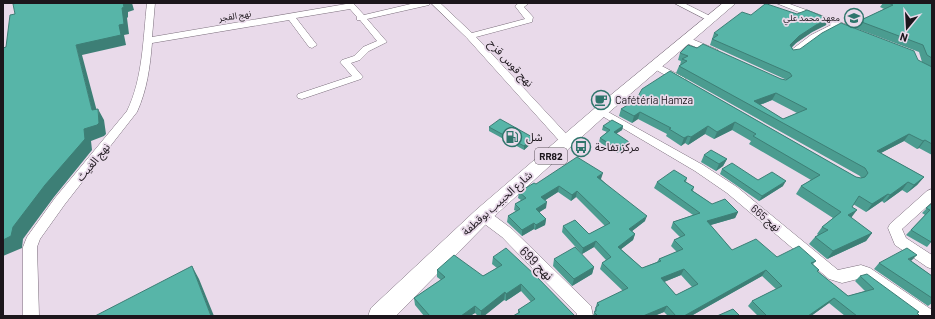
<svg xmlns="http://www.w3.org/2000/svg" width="935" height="319" font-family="Barlow,'Noto Sans Arabic',sans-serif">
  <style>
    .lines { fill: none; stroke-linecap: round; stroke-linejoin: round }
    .street-casing { stroke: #7b6e7c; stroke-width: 1 }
    .primary-casing { stroke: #7b6e7c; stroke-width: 1 }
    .street { fill: #fff; fill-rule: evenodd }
    .primary { fill: #fff; fill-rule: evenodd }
    .wall { fill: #4b9c90; fill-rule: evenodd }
    .shaded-wall { fill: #3d7f76 }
    .building { fill: #57b5a8; stroke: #3d7f76; fill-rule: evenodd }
    .labels { text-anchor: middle; stroke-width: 3.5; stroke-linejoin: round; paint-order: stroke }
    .far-street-label { font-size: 9px; fill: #1c161c; stroke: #e9daea }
    .far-poi-label { font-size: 9px; fill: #1c161c; stroke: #e9daea; text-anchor: end }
    .shield { fill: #e9daea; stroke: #5a515a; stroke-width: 1 }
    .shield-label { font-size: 10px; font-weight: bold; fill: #1c161c }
    .street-label { font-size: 11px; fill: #1c161c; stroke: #e9daea }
    .poi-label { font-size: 11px; fill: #1c161c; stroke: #e9daea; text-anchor: start }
    .near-street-label { font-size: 13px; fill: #1c161c; stroke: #e9daea }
  </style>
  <rect width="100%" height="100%" fill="#e9daea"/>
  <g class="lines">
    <g class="street-casing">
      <path id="street" d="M147 3H155L152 37 346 4 345 3H353L364 15 415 3H430L429 5 367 19 387 42 369 51 360 60 351 63 363 77 361 79 302 99 298 98 297 96 298 94 352 76 340 62 342 60 354 56 363 47 377 41 360 20H357V17L350 9 296 18 317 45 312 48 309 47 289 20 152 43C150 67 147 90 137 112L65 204 40 239 37 247 39 316H23V247L27 237 55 198 127 111C143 78 143 39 147 3Z
        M431 3H440L472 33 525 19 515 6 519 3H529L524 7 533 17 532 22 476 37 571 139 573 142 571 145H563L467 38Z
        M674 3H684L716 19 715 21H709Z
        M776 3H787L856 28 857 30 853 33 839 28 818 38 796 55H790L788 53 790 51 811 35 831 25Z
        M687 37 718 50 720 52 715 55 712 54 684 42 683 40 684 38Z
        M656 63 685 78 686 80 681 83 677 82 653 68 651 66 653 64Z
        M601 108 703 165 737 187 838 270 861 265 870 268 932 310V316H914L862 278 842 283 829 279 727 193 695 171 597 113 596 111 597 109Z
        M932 189V202L902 229 906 238 932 255V269L927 267 895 245 888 228 890 224 927 191Z
        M483 210 488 211 512 229 591 306 593 316H577V314L502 237 478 219 476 215 478 211Z"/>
    </g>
    <g class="primary-casing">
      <path id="primary" d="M723 3H736L607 114 490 220 396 316H368L371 308 476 210 595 108Z"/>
    </g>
    <use href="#street" class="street"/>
    <use href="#primary" class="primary"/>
  </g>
  <path class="wall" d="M883 3H932V155L919 148 917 149 904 141 881 153 924 177 917 185 907 193 902 190 884 203 882 201 866 212 853 204 852 207 851 218 872 233 866 241 827 259 809 244 815 237 818 235 817 234 822 227 833 218 796 194 801 186 811 180 749 144 751 141 732 130 714 139 705 134 688 145 685 143 681 146 666 136 667 134 638 119 632 123 619 116 621 109 636 100 670 71 856 177 861 178 860 176 676 73 679 66 680 65 681 61 678 60 680 53 786 80H787L710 45 714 33 751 15 826 25 812 32 796 43 792 47 793 50 918 60 929 66 922 62 919 52 855 28 859 21 884 9 880 7ZM772 100 797 113 783 119 760 105Z
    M603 126H623L622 130 616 133 628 146 617 153 599 142 600 138 607 132 602 130Z
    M489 127 534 138V141L524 150 489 131Z
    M704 155 727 159 723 166 716 171 701 162Z
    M722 169 758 180 783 186 759 201 720 174Z
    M687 178 686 182 694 187 693 191 712 204 738 212 735 218 710 225 732 250 777 257 816 261 813 264 819 270 818 272 848 296 865 291 855 281 860 276 920 316H845L829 303 811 316H758L748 306 752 301 776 289 762 276 691 316H668L664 312 654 316H593L597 303 623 291 600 269 602 263 606 260 594 247 582 254 562 232 563 226 589 234 605 226 576 197 571 201 558 192 545 200 546 208 539 212 546 219 545 225 535 230 534 229 522 236 507 222 508 216 516 211 514 210 515 204 521 200 518 198 519 192 536 184 601 179 645 221 632 231 635 234 633 240 621 249 642 268 657 262 659 259 677 252 671 246 674 240 680 237 671 228 673 222 693 215 654 188 657 182ZM681 275 692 287 676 295 664 282Z
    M932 203V241L927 247 906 235 925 215 922 213Z
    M493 257 575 316 518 313V310L531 302 521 291 506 301 504 300 484 316H478L475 313 470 316H424L415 305 414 298 441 280 437 277V270L483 276 497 268 492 264Z
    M554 259 594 267 592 274 572 286 553 266Z
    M911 261 932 276V303L928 306 874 269 879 263Z"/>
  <path class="shaded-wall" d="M123 3H132L134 10 128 12V17L127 18 129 34 124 35 126 45 82 55 99 119 98 109 104 120 106 134 104 136 91 141 92 150 54 197 23 239 22 248 3 256V240L84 129 92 110 76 45 119 25Z
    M829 19 826 25 812 32 796 43 787 52 790 45 799 36 816 25Z
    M776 93 772 100 754 107V101Z
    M640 112 638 119 632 123 634 116Z
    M735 122 732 130 714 139 717 132Z
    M623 126 622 130 613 136 614 132Z
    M708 126 705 134 688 145 691 137Z
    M909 134 904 141 871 158 877 151Z
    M688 136 685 143 681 146 684 138Z
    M534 138V141L524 150V146Z
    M925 140 919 148 917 149 923 141Z
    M629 142 628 146 617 153 618 149Z
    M727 159 723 166 716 171 719 164Z
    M603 173 601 179 596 183 597 177Z
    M924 177 917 185 907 193 914 185Z
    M786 181 783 186 759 201 762 196Z
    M908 182 902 190 884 203 890 195Z
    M559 186 558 192 541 203V197Z
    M577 191 576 197 571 201 572 195Z
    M888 194 882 201 866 212 872 204Z
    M547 202 546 208 535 215 536 209Z
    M857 210 851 218 848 215Z
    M738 212 735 218 704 227 707 221Z
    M647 216 645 221 627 235 629 229Z
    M546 219 545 225 535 230 536 225Z
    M534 223V229L522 236V230Z
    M872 233 866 241 827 259 833 251Z
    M635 234 633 240 616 253 618 247Z
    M596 241 594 247 582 254 583 248Z
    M917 255 911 261 908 259Z
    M192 266 199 279 214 316H211Z
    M594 267 592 274 572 286 574 279Z
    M684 269 681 275 659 284 661 278Z
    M766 270 762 276 691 316H684Z
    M521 284V291L506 301V294Z
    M505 292 504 300 484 316H481V311Z
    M834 298 829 303 811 316H808Z
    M475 306V313L470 316H461Z
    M667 306 664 312 654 316H643Z"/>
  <path class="building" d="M17 3H123L124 7 122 8 124 24 119 25 121 35 76 45 92 110 98 109 99 123 97 125 84 129 85 139 45 185 13 227 11 236 3 240V48L6 47 10 15 15 14 13 4Z
    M888 3H932V58L927 55 923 45 859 21 893 5Z
    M765 4H767L797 14 807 10 829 19 816 25 799 36 790 45 793 50 800 49 822 33 841 23 914 51 918 60 932 67V144L925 140 923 141 909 134 877 151 924 177 914 185 908 182 890 195 888 194 872 204 859 196 852 207 857 210 848 215 872 233 833 251 815 237 828 230 822 227 841 212 801 186 820 175 753 136 756 134 735 122 717 132 708 126 691 137 688 136 684 138 669 129 671 128 640 112 634 116 621 109 636 100 642 89 670 71 856 177 861 178 865 177 868 173 865 168 679 66 687 61 682 59 688 56 680 53 688 45 697 48 703 44 781 79 786 80 792 76 790 73 712 39 718 35 714 33 742 12 751 15ZM776 93 807 109 783 119 754 101Z
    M500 119 534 138 524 146 489 127Z
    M612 120 623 126 614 132 629 142 618 149 600 138 610 130 603 126Z
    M711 150 727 159 719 164 704 155Z
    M577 157 603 173 597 177 647 216 629 229 635 234 618 247 642 268 661 261 659 259 683 249 674 240 685 235 673 222 700 213 657 182 674 170 687 178 684 181 694 187 691 190 712 204 725 199 738 212 707 221 732 250 756 239 777 257 799 246 816 261 811 263 819 270 817 271 848 296 874 289 860 276 867 274 919 312 917 313 920 316H857L834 298 808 316H767L752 301 782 286 766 270 684 316H676L667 306 643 316H598L594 312 596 311V307L599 305 597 303 628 288 602 263 611 257 596 241 583 248 563 226 575 220 589 234 610 223 577 191 572 195 559 186 541 197 547 202 536 209 546 219 536 225 534 223 522 230 508 216 520 209 515 204 526 198 519 192 534 183 536 184ZM684 269 698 284 676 295 661 278Z
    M732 163 758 180 772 172 786 181 762 196 722 169Z
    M932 203V241L931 242 911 230 930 210 926 208Z
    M575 247 594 267 574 279 554 259Z
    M506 248 535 275 575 316H513L520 312 518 310 535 299 521 284 506 294 505 292 481 311 475 306 461 316H430L414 298 445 277 437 270 454 255 483 276 502 265 493 257Z
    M907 248 917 255 908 259 932 276V298L879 263Z
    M192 266 211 316H95Z
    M733 309 740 316H717Z"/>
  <defs>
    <g id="school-ring" transform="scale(1)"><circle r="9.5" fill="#e9daea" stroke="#2f756c" stroke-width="1.5"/><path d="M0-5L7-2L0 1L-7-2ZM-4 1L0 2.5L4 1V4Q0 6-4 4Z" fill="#2f756c"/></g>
    <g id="cafe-ring" transform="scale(1)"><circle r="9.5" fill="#e9daea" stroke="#2f756c" stroke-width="1.5"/><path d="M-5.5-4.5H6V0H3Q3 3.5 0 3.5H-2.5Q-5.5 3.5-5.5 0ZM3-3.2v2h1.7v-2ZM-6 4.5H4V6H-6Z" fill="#2f756c"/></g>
    <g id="fuel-ring" transform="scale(1)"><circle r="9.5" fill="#e9daea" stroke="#2f756c" stroke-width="1.5"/><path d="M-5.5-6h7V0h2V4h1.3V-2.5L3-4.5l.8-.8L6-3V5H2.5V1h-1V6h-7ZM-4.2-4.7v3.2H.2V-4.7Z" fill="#2f756c"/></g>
    <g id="bus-ring" transform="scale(1)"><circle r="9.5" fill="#e9daea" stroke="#2f756c" stroke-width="1.5"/><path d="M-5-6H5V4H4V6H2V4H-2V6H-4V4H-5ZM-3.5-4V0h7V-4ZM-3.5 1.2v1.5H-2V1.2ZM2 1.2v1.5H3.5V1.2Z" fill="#2f756c"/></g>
  </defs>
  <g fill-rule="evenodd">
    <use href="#school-ring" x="854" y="18"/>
    <use href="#cafe-ring" x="601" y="100"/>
    <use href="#fuel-ring" x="512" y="137"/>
    <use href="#bus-ring" x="581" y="147"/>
  </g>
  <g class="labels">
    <g class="far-street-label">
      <text transform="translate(235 16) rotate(-9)" y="3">نهج الفجر</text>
    </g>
    <g class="far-poi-label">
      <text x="840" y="21">معهد محمد علي</text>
    </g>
    <rect class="shield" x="535" y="148" width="32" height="16" rx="3"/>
    <g class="shield-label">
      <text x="551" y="160">RR82</text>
    </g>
    <g class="street-label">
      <text transform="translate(511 63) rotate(47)" y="4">نهج قوس قزح</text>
      <text transform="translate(93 162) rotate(-50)" y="4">نهج الغيث</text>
      <text transform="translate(497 203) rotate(-42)" y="4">شارع الحبيب بوقطفة</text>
      <text transform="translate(766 218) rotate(40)" y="4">نهج 665</text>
    </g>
    <g class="poi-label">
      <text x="615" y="104">Cafétéria Hamza</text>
      <text x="526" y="141">شل</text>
      <text x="595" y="151">مركز تفاحة</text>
    </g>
    <g class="near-street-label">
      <text transform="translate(537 263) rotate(45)" y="5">نهج 699</text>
    </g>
  </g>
  <rect width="935" height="319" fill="none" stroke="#1c161c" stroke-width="8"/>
  <g transform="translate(907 28) rotate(198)" stroke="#e9daea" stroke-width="3" paint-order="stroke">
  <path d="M0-3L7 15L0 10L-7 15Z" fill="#1c161c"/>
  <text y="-6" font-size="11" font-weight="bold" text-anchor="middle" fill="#1c161c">N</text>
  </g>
</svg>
